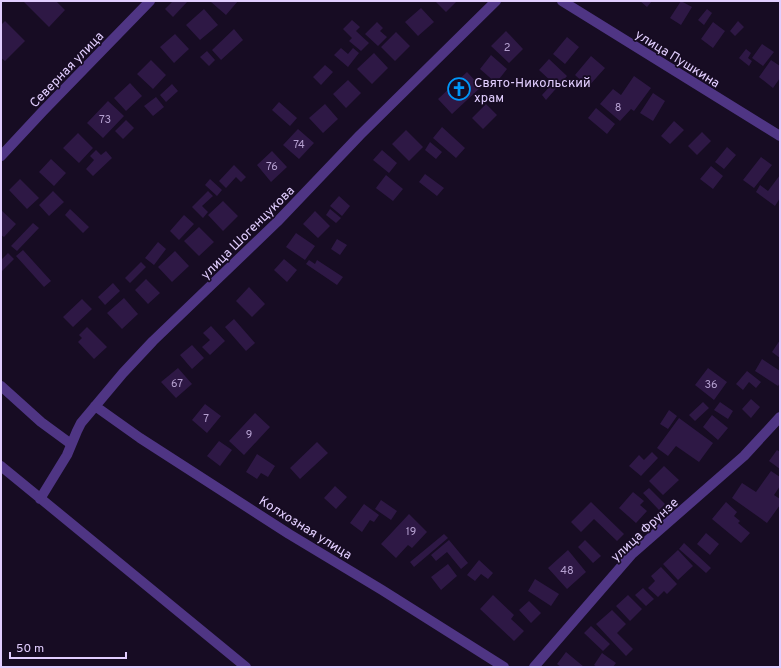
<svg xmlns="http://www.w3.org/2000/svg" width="781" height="668" font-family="Overpass,sans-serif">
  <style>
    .building { fill: #2e1845 }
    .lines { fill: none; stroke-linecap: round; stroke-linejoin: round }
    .minor { stroke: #4f3584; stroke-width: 10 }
    .labels { text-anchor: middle; stroke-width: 3.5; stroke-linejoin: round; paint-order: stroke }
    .number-label { font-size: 11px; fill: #b5a0d0 }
    .street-label { font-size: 13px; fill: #e2ceff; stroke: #170c23 }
    .poi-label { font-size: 13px; fill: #e2ceff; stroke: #170c23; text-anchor: start }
  </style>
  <rect width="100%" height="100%" fill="#170c23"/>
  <path class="building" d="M23 1H56L65 10 49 27Z
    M173 1H188L173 17 165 9Z
    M212 1H238L226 15 211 2Z
    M435 1H457L446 12Z
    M640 1H652L647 7Z
    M681 1 692 7 681 25 670 18Z
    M421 8 434 22 418 36 405 22Z
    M204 9 218 25 200 40 186 25Z
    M707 9 712 13 704 25 698 20Z
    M352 20 360 27 356 31 369 43 361 51 349 41 352 38 343 29Z
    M5 21 25 41 5 61 1 58V25Z
    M738 21 744 27 735 36 730 31Z
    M377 22 383 28 380 31 387 37 378 46 365 34Z
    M713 22 725 31 713 48 701 39Z
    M234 29 243 40 221 60 212 50Z
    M506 31 523 49 509 63 491 46Z
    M396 32 410 46 395 61 381 47Z
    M175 34 189 49 174 63 160 47Z
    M567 37 579 47 565 64 553 54Z
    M762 44 774 52 763 66 752 58Z
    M341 48 348 54 353 48 359 53 348 67 334 55Z
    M746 49 751 53 748 58 752 61 749 66 739 58Z
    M207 51 215 60 209 66 200 57Z
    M374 53 388 68 372 84 357 69Z
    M491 55 507 69 496 83 480 69Z
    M591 56 605 68 588 87 575 75Z
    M549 59 567 76 546 100 542 95 553 83 539 70Z
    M151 60 166 75 153 89 137 74Z
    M771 60 780 66V78L773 88 759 77Z
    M325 65 333 72 321 85 313 77Z
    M467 72 481 87 452 114 438 99Z
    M634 76 651 88 634 111 631 109 620 121 600 104 613 89 621 95Z
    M348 80 361 93 346 108 333 94Z
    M130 83 142 96 126 111 114 98Z
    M172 84 178 91 166 102 160 95Z
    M653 93 665 101 653 121 640 113Z
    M156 97 164 107 153 116 144 106Z
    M108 101 124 116 103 138 87 123Z
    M279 102 297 118 290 126 272 110Z
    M325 104 338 119 323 133 309 118Z
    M486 104 497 115 483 129 472 118Z
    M596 108 615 124 607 134 588 118Z
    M126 120 134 128 123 139 115 131Z
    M674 121 684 130 670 144 661 136Z
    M442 127 465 148 456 158 433 138Z
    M298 129 314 143 299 159 283 145Z
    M406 130 423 147 409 161 392 144Z
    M702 132 711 141 697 155 688 146Z
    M78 133 93 148 79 163 63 148Z
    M430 142 442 152 436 159 425 150Z
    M727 147 736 155 724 169 715 162Z
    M96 150 101 155 106 151 112 158 93 176 86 169 94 160 90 156Z
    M382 150 397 163 389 173 373 160Z
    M272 151 287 167 271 182 257 165Z
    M761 157 772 165 754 188 743 180Z
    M51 159 66 173 54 186 39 172Z
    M234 165 246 177 241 182 236 177 226 188 219 181Z
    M711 166 723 176 713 189 700 179Z
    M425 174 444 188 437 196 419 182Z
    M386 175 403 189 393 201 376 188Z
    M780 175V198L775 206 756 192 760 185 768 191Z
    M20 179 39 198 27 209 9 190Z
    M210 179 222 190 217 196 205 185Z
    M53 191 64 202 49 216 39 205Z
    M208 191 213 196 202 206 208 212 203 218 192 207Z
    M339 196 350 206 342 216 330 206Z
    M223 201 238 216 223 231 208 215Z
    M70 209 89 227 83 233 65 215Z
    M330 209 341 218 336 223 326 215Z
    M1 210 16 224 4 237 1 235Z
    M315 211 330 226 318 238 303 224Z
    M184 215 194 224 179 240 170 231Z
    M33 223 39 228 17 251 11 246Z
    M199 227 214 242 199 256 184 241Z
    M296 233 315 246 305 260 286 247Z
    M337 239 347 245 340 255 331 249Z
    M158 242 166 249 154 265 145 258Z
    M23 250 51 281 44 287 16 256Z
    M175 251 189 266 172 282 158 267Z
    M8 253 14 259 1 272V260Z
    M284 259 297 270 287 282 274 270Z
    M309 260 315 264 317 260 343 277 337 285 306 264Z
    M141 262 146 267 130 283 125 278Z
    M146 279 160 293 148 304 135 290Z
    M113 283 120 291 105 305 98 297Z
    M249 287 265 304 252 317 236 301Z
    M124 298 138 314 122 329 107 313Z
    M82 299 92 309 73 327 63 317Z
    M234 319 255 343 246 351 225 327Z
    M211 326 225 341 210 355 202 347 210 340 203 333Z
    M87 327 107 347 94 359 78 342 82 338 79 335Z
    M780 340V358L772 352Z
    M192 345 204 358 192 369 180 355Z
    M762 359 780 371V383L778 386 755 371Z
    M178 368 192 384 176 398 161 382Z
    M708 368 727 382 714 400 695 385Z
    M747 371 761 382 756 388 749 382 743 390 736 384Z
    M751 399 760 407 751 418 742 409Z
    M703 402 709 408 695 421 689 415Z
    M720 402 733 411 728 419 714 410Z
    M205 404 221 416 207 433 192 420Z
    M669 410 677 416 668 429 660 424Z
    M255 413 270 427 244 455 229 441Z
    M712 415 728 428 718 440 703 427Z
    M679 418 713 443 699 462 676 446 668 456 657 448Z
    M219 441 232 450 220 466 207 456Z
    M317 442 328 453 300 479 290 468Z
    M777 450 780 452V469L769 461Z
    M652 452 658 458 641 476 629 466 639 455 644 460Z
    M257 454 275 466 268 477 261 473 257 479 246 472Z
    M664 466 679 480 663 495 649 481Z
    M771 471 780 477V486L774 495 780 499V505L767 523 732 498 742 483 756 492Z
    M335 486 347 497 336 509 324 498Z
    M649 488 665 504 659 510 643 493Z
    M633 492 644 501 640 505 647 511 636 523 619 508Z
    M381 500 397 511 391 520 375 509Z
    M591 502 624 534 617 541 594 519 581 532 571 522Z
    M726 502 737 512 734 516 740 521 738 523 750 533 741 543 712 519Z
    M364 504 379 515 374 522 370 520 362 532 350 523Z
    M409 514 427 532 412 548 408 545 396 558 381 544Z
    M706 533 719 544 710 555 697 544Z
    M444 534 448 538 414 567 410 562Z
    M449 540 468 563 461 569 447 552 436 561 431 555Z
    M585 540 601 556 593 563 578 547Z
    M684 543 711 568 706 573 679 549Z
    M568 550 586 572 567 589 548 568Z
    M678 550 693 566 678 580 663 564Z
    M479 560 493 573 488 579 481 574 475 581 467 575Z
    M448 564 457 576 441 590 431 577Z
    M661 567 677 584 667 594 664 591 658 597 648 588 655 581 651 576Z
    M535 579 559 594 551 606 528 591Z
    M643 588 654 599 646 606 635 595Z
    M493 595 514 615 511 619 524 631 514 641 480 609Z
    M628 595 642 609 630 621 616 606Z
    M529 601 541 613 531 623 519 610Z
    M612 610 626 624 617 633 633 649 626 656 596 624Z
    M591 626 610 644 603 651 584 633Z
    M566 652 584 667H561L557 664Z
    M602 653 616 663 613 667H597L594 665Z"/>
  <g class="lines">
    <path class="minor" d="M562 1 780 136
      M1 156 43 111 150 1
      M1 386 41 422 71 444
      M95 406 140 438 289 534 382 590 504 667
      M1 466 246 667
      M40 499 67 455 77 431 81 423 123 373 153 341 277 222 360 135 496 1
      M534 667 632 554 744 456 780 417"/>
  </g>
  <defs>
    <g id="church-ring" transform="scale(1.15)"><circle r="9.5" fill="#170c23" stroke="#0097f9" stroke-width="1.5"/><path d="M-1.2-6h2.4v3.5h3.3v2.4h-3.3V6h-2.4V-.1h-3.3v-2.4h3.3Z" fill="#0097f9"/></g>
  </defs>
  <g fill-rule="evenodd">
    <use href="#church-ring" x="459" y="89"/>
  </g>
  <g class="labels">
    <g class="number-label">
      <text x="507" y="51">2</text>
      <text x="618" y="111">8</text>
      <text x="105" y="123">73</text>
      <text x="299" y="148">74</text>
      <text x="272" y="170">76</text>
      <text x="177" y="387">67</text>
      <text x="711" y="388">36</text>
      <text x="206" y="422">7</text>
      <text x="249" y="438">9</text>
      <text x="411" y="535">19</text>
      <text x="567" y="574">48</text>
    </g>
    <g class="street-label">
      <text transform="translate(678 58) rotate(32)" y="5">улица Пушкина</text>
      <text transform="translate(66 69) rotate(-46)" y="5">Северная улица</text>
      <text transform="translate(247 232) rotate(-45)" y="5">улица Шогенцукова</text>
      <text transform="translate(306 527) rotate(32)" y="5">Колхозная улица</text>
      <text transform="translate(644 529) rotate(-43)" y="5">улица Фрунзе</text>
    </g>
    <g class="poi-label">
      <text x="474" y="87">Свято-Никольский<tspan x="474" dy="15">храм</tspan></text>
    </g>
  </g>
  <rect width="781" height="668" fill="none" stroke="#e2ceff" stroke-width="4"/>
  <path d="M10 652v6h116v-6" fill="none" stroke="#e2ceff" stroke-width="2"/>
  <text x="16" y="652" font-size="12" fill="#e2ceff" stroke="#170c23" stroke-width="3" paint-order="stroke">50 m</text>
</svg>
